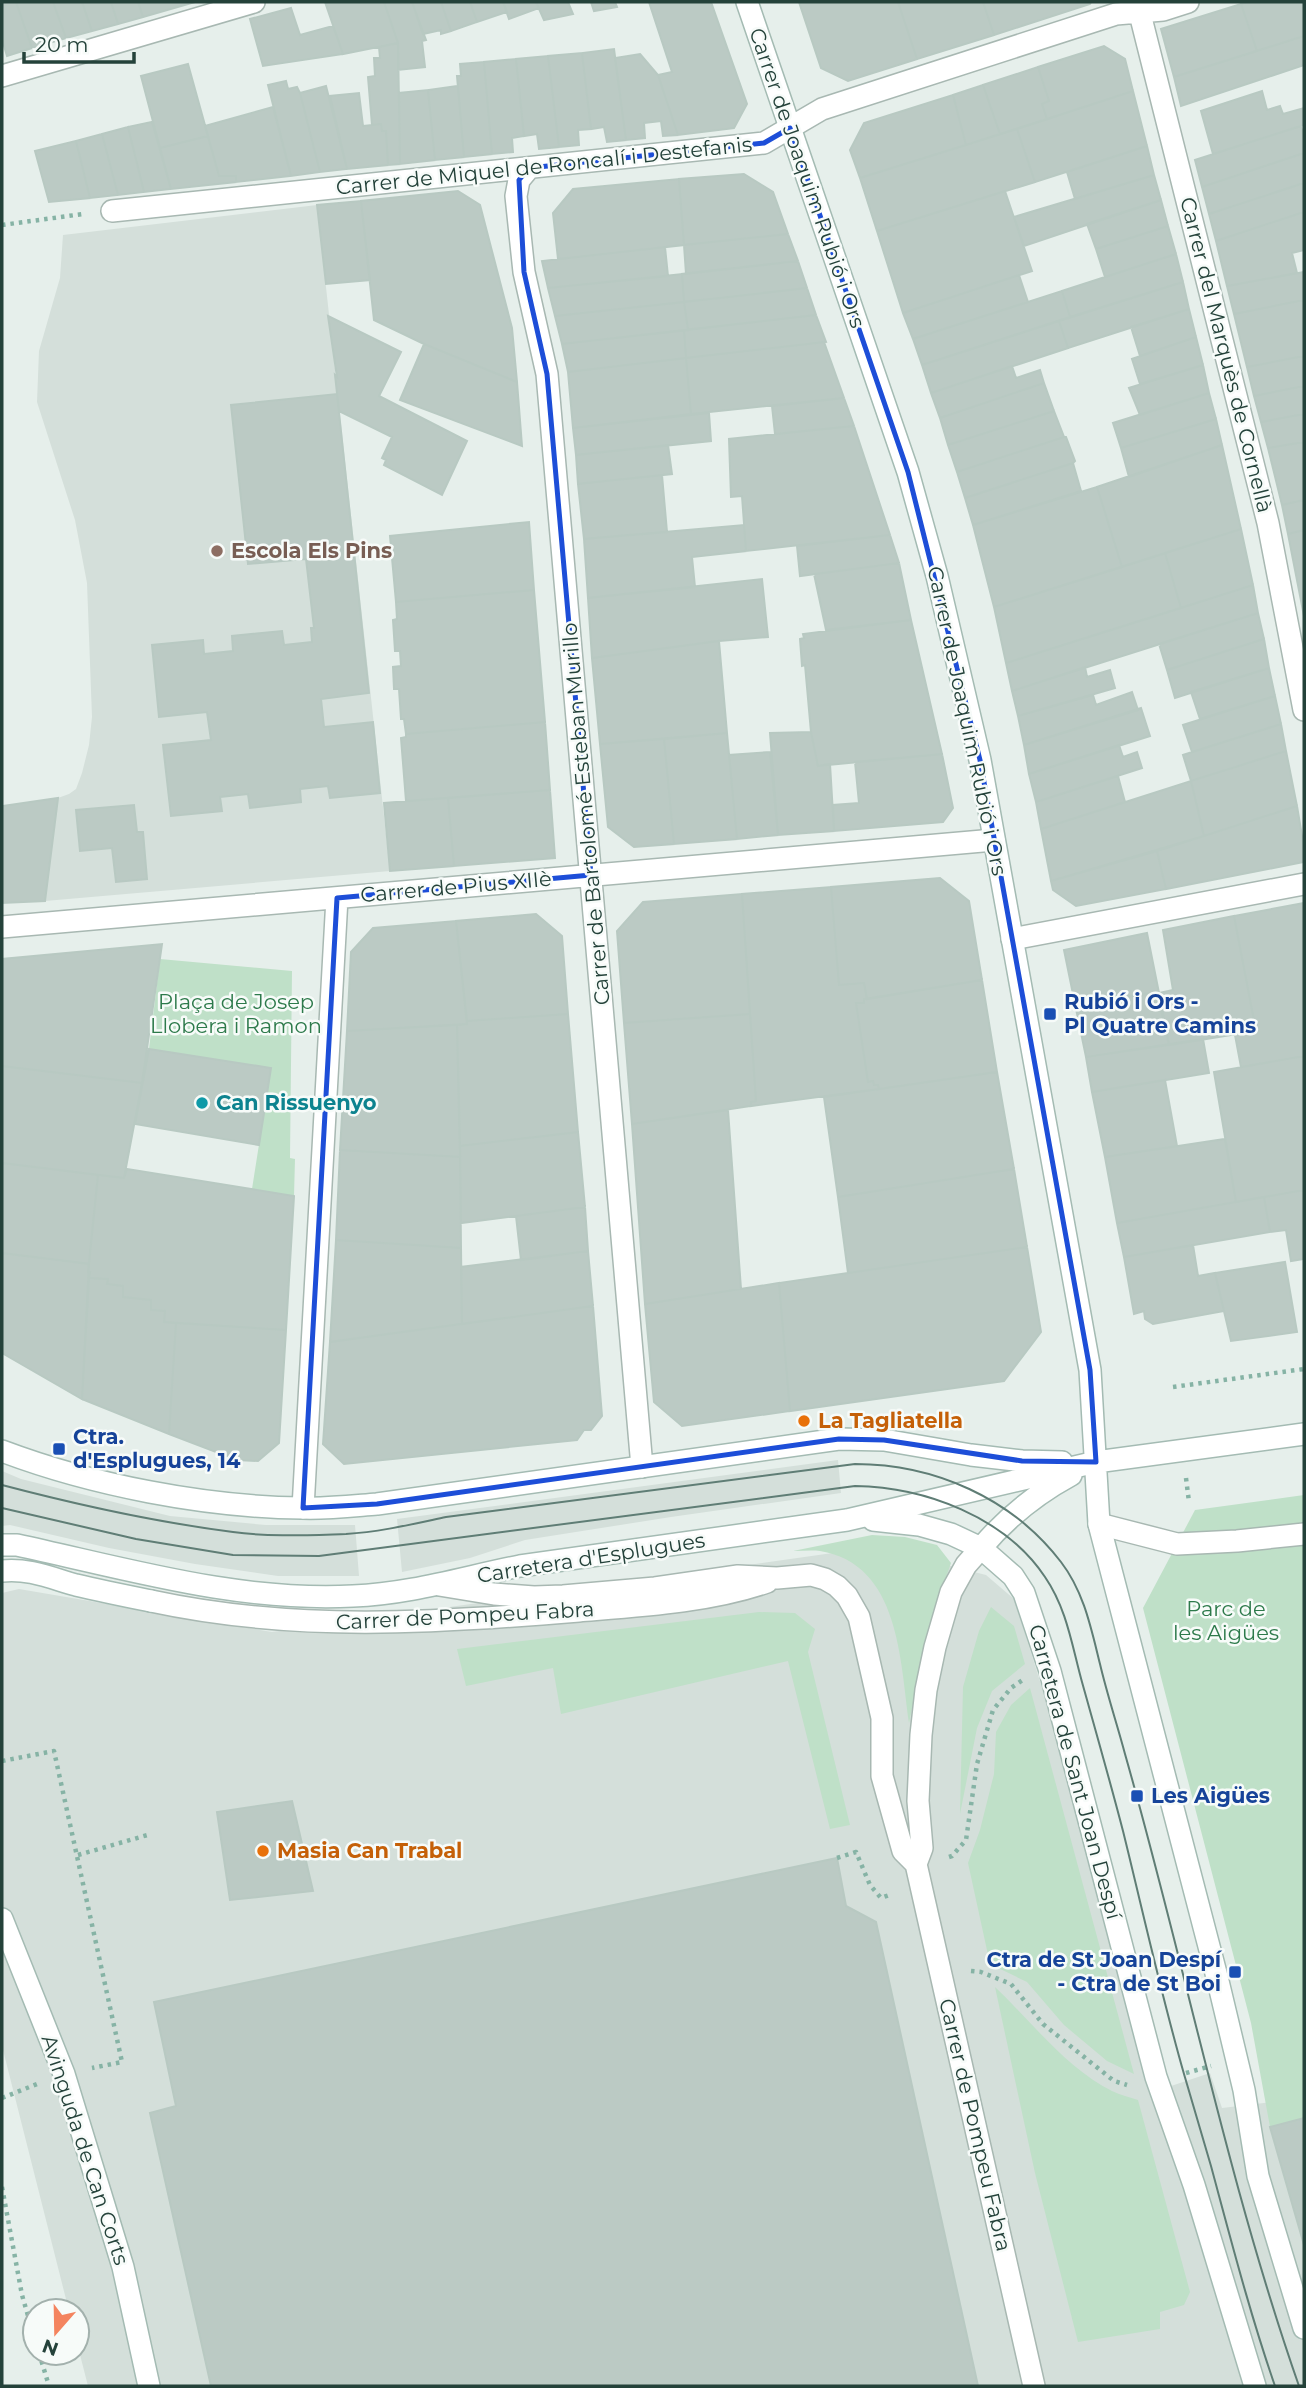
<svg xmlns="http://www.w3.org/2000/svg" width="1306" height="2388" font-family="Montserrat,sans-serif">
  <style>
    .built { fill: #d4dfda }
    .green { fill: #bfe0c8 }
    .building { fill: #bbcac4; stroke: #b8c9c2; stroke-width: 2 }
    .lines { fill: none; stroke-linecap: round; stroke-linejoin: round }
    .lane-casing { stroke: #a8b8b2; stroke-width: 24 }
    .street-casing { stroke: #a8b8b2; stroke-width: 24 }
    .secondary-casing { stroke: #a4bbb3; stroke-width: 24 }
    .path { stroke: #86b3a5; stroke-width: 4.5; stroke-dasharray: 3.5 5; stroke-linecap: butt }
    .lane { stroke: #fff; stroke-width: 21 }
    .street { stroke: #fff; stroke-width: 21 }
    .secondary { stroke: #fff; stroke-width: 21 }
    .tram { stroke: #5f7d75; stroke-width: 2 }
    .marked { fill: none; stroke: #1d4ed8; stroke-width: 5; stroke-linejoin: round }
    .education-dot { fill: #8d6e63; stroke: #f7fbf9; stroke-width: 2.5 }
    .transit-dot { fill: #1a4fb4; stroke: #f7fbf9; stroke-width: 2.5 }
    .culture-dot { fill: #0f9aa8; stroke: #f7fbf9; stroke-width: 2.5 }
    .food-dot { fill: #e8710a; stroke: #f7fbf9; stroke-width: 2.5 }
    .labels { text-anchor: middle; stroke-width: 5; stroke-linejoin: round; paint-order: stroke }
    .street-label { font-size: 21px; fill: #24423a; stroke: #f7fbf9 }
    .education-label { font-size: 21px; font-weight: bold; fill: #785e54; stroke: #f7fbf9; text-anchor: start }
    .park-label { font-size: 21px; fill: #2d7a4b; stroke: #f7fbf9 }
    .transit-label { font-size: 21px; font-weight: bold; fill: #164399; stroke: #f7fbf9; text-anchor: start }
    .culture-label { font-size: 21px; font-weight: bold; fill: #0d838f; stroke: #f7fbf9; text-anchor: start }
    .food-label { font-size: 21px; font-weight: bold; fill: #c56008; stroke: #f7fbf9; text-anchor: start }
  </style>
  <rect width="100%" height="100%" fill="#e6efeb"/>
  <path class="built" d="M317 205 390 871 45 901 58 798 69 794 76 789 82 773 89 745 92 717 87 583 75 520 37 402 39 351 60 278 63 235Z
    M838 1460 841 1493 671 1517 525 1540 470 1558 402 1572 397 1519Z
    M2 1471 21 1479 170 1516 266 1525H355L359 1576H278L195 1564 109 1548 10 1525 2 1526Z
    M875 1547 986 1575 1014 1599 1168 2087 1210 2073 1222 2108 1304 2098V2386H88L77 2343V2311H69L2 2046V1593L19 1589 272 1632Z"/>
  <path class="green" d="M160 959 292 971 290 1158 295 1159 294 1196 252 1189 271 1068 149 1049Z
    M1304 1495V2118L1270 2127 1251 2023 1143 1608 1195 1510Z
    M872 1535 905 1537 937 1545 951 1563 929 1626 909 1723C900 1661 900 1564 820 1551 812 1550 802 1551 793 1551Z
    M991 1607 1014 1626 1025 1664 992 1691 977 1728 960 1814 963 1687 979 1631Z
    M759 1612 795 1613 815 1629 808 1652 850 1825 830 1829 788 1661 561 1714 553 1668 466 1686 457 1649Z
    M1030 1688 1134 2074 1107 2061 1064 2025 1027 1982 990 1964 968 1863 980 1830 994 1774 996 1732 1011 1705Z
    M995 1987C1032 2022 1066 2068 1112 2091 1120 2095 1130 2097 1138 2100L1190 2292 1184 2305 1160 2312V2329L1078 2342 1035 2173Z"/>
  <path class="building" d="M2 2H16L32 48 7 56 2 39Z
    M16 2H53L66 38 32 48Z
    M53 2H82L92 31 66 38Z
    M82 2H111L118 24 92 31Z
    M111 2H138L143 17 118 24Z
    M138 2H195L143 17Z
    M325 2H384L398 43 343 54Z
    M384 2H412L426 40 422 41 425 67 398 70V43Z
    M412 2H441L451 31 441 34V30L423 34Z
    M441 2H470L477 22 451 31Z
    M470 2H503L507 12 477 22Z
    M503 2H536L539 8 509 19Z
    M536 2H568L573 14 544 20Z
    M591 2H615L617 7 594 11Z
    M649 2H711L747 104 734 128 678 135 658 75 672 72Z
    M799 2H898L917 59 848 81 821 68Z
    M898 2H983L994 35 917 59Z
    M983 2H1091L1090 4 994 35Z
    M1247 2H1304V36L1257 51 1241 4Z
    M1241 4 1257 51 1174 77 1161 29Z
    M291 8 300 35 333 26 343 54 263 66 250 19Z
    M1304 36V65L1181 106 1174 77Z
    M398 43 400 164 388 165 386 131H382L381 124 372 125 368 77 375 76 374 58H380L379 47Z
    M1104 46 1125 59 1133 91 1047 119 1042 104 1049 101 1038 67Z
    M614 49 626 140 607 142 604 127 591 129 582 53Z
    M582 53 591 129 578 130 579 145 559 147 548 56Z
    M640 54 658 75 678 135 663 136 661 121 644 123 645 138 626 140 615 58Z
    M548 56 559 147 539 149 537 134 524 136 516 59Z
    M516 59 524 136 512 138 513 152 492 154 484 62Z
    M484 62 492 154 464 157 457 76H461L460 64Z
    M188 64 208 136 160 148 141 76Z
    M1038 67 1049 101 1042 104 1047 119 1000 134 983 85Z
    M286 81 288 89 297 87 300 93 320 172 291 176 268 85Z
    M983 85 1000 134 966 145 953 95Z
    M326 86 347 169 320 172 300 93Z
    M458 86 464 157 435 160 428 90Z
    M428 90 435 160 400 164 399 93Z
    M1133 91 1147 146 1035 182 1017 129Z
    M1262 91 1267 110 1280 106 1283 114 1304 108V125L1213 154 1201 111Z
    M359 93 363 126 381 124 382 131H386L388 165 347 169 330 96Z
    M953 95 966 145 860 178 850 150 864 123Z
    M273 107 291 176 236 182V176H219L205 126Z
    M152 122 171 189 144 192 128 127Z
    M1301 126 1304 137V153L1202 187 1195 160Z
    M128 127 144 192 118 195 102 134Z
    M1017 129 1035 182 877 231 860 178Z
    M102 134 118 195 90 198 76 141Z
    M208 136 219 176H236V182L171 189 160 148Z
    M76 141 90 198 49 202 35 151Z
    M1147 146 1154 175 1075 199 1067 172Z
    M1304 153V183L1209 214 1202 187Z
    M744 174 773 192 788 234 684 245 679 179Z
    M1154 175 1161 200 1024 246 1014 217Z
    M679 179 684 245 558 259 553 213 573 189Z
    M1304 183V212L1216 241 1209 214Z
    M458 191 480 205 512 328 517 382 424 344 374 320 361 201Z
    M1005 191 1032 271 903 313 877 231Z
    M1161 200 1168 226 1096 249 1087 224Z
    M361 201 370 280 326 284 317 205Z
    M1304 212V250L1292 253 1297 273 1227 286 1216 241Z
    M1168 226 1176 254 1105 277 1096 249Z
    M788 234 798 261 686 274 684 245Z
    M665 247 668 276 548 288 542 261Z
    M1176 254 1183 282 1070 317 1062 291Z
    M798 261 807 288 684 302 682 274Z
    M1304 272V300L1234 314 1227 286Z
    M682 274 684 302 555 316 548 288Z
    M1019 275 1028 302 913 339 903 313Z
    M1183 282 1189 309 1068 348 1059 321Z
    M807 288 816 315 688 330 684 302Z
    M1062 291 1070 317 922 365 913 339Z
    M1304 300V356L1247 367 1234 314Z
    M684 302 688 330 562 344 555 316Z
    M1189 309 1196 337 1140 356 1131 327Z
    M816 315 826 342 686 358 684 330Z
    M328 316 401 352 379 396 467 441 442 495 384 465 386 460 382 458 392 437 339 411 335 375 337 377Z
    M1059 321 1068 348 931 393 922 365Z
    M684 330 686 358 568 372 562 344Z
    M1196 337 1203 365 1140 384 1132 359Z
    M824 342 844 398 691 414 686 358Z
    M424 344 517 382 522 446 400 400Z
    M1304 356V386L1254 396 1247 367Z
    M686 358 691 414 573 428 568 372Z
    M1203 365 1209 393 1140 415 1129 388Z
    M1012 366 1016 378 1040 370 1044 383 940 418 931 393Z
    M1044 383 1054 411 948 445 940 418Z
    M1304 386V414L1261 422 1254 396Z
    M1209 393 1216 419 1121 448 1113 423Z
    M337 394 369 693 321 699 324 727 373 722 380 793 330 798 328 786 300 789 301 802 250 808 248 794 220 797 222 811 171 816 163 745 211 740 207 712 159 717 152 645 203 640 204 654 233 651 232 636 282 631 284 645 312 642 311 628H314L306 559 248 564 231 405Z
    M844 398 854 426 775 434 772 406Z
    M1054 411 1064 437 957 472 948 445Z
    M709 413 711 441 576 455 573 428Z
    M1304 414V442L1268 448 1261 422Z
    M1216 419 1222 445 1129 477 1121 448Z
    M854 426 890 535 746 551 742 496 731 497 729 439Z
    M1064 437H1066L1075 461 1073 463 965 498 957 472Z
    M1304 442V500L1282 505 1268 448Z
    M668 445 672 474 578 484 576 455Z
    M1222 445 1241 529 1122 567 1097 487Z
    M1073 463 1081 491 973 525 965 498Z
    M662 475 667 532 584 539 578 484Z
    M1097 487 1122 567 994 607 973 525Z
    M1304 500V530L1288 534 1282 505Z
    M529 522 534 590 396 602 390 536Z
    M744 525 746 551 692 557 695 587 588 598 584 539Z
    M1241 529 1253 585 1181 608 1165 553Z
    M1304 530V616L1288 534Z
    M890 535 899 563 800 576 797 546Z
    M1165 553 1181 608 1006 663 994 607Z
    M899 563 911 620 826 630 814 574Z
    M762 579 768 637 719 641 592 658 588 598Z
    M1253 585 1258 613 1012 691 1006 663Z
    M534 590 545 722 406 734 404 719H401L399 689H394L393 667 401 666 400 651H395L393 620 397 619 396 602Z
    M1258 613 1264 639 1167 670 1159 644Z
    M911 620 942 754 818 766 811 732 805 665 802 666 800 639 804 638 803 634Z
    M1264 639 1269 668 1175 698 1167 670Z
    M719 641 727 733 600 744 592 658Z
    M1085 667 1087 677 1110 670 1115 688 1018 716 1012 691Z
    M1269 668 1275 696 1200 719 1191 692Z
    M1132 692 1138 710 1024 745 1018 716 1093 695 1096 705Z
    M1275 696 1281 724 1192 752 1183 725Z
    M1141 708 1150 736 1029 774 1024 745Z
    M545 722 550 790 406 801 401 738 406 737V734Z
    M1281 724 1286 751 1191 781 1183 755Z
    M811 732 818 766 830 764 834 831 778 835 770 733Z
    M727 733 737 839 674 844 664 739Z
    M664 739 674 844 634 847 608 827 600 744Z
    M1119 745 1123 757 1137 752 1142 768 1036 802 1029 774Z
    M1286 751 1297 806 1204 836 1191 781Z
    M770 752 778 835 737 839 729 755Z
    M942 754 953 808 943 822 834 831 833 805 859 803 855 762Z
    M1118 776 1125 802 1041 829 1036 802Z
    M1191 781 1204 836 1051 881 1041 829Z
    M550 790 555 858 454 866 448 798Z
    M58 798 45 901 2 903V806Z
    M448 798 454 866 390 871 384 803Z
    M134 805 137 832H143L147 879 116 882 112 848 80 851 76 810Z
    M1297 806 1304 848V862L1166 889 1157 851Z
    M1157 851 1166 889 1076 906 1053 890 1051 881Z
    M940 878 969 901 982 980 867 999 864 983 839 985 831 887Z
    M831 887 839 985 864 983 867 999H864V1003H856L868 1082 873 1081 874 1085H878L879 1089 751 1106V1102L756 1101 742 894Z
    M742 894 750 1014 624 1023 617 931 643 902Z
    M1304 903V1056L1241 1067 1235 1035 1256 1031 1234 916Z
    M536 914 562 936 568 1014 467 1021 456 921Z
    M1234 916 1256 1031 1169 1045 1159 993 1173 990 1163 930Z
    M456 921 467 1024 347 1031 351 952 373 928Z
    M1147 933 1159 993 1075 1004 1064 950Z
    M162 944 142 1083 2 1066V959Z
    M982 980 997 1072 879 1089 878 1085H874L873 1081 868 1082 856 1003H864V999Z
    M1157 992 1169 1045 1086 1057 1075 1004Z
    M568 1014 578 1132 460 1146 457 1025 467 1024V1021Z
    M750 1014 756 1101 751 1102V1106L632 1124 624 1023Z
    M457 1025 460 1157 340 1150 347 1031Z
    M1203 1039 1209 1073 1092 1092 1086 1057Z
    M149 1049 271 1068 259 1145 135 1124Z
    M1304 1056V1190L1236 1202 1214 1072Z
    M2 1066 142 1083 124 1178 2 1163Z
    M997 1072 1014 1169 838 1197 824 1097Z
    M1165 1080 1177 1146 1105 1157 1092 1092Z
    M728 1110 741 1289 645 1304 632 1124Z
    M578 1132 585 1207 461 1223 460 1146Z
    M1225 1139 1236 1202 1117 1223 1105 1157Z
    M340 1150 460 1157 461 1248 336 1240Z
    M2 1163 98 1175 89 1264 2 1253Z
    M127 1169 294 1196 286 1330 164 1322 165 1311 151 1310V1300L123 1297V1286L107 1284 108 1279 89 1278 90 1272H88L98 1175 124 1178Z
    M1014 1169 1027 1247 848 1273 838 1197Z
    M1304 1190V1259L1291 1261 1286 1230 1270 1232 1264 1197Z
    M1264 1197 1270 1232 1124 1257 1117 1223Z
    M585 1207 588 1251 521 1260 516 1216Z
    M336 1240 461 1248 462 1324 330 1342Z
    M1193 1245 1198 1276 1215 1273 1224 1311 1153 1324 1145 1319 1144 1311 1134 1314 1124 1257Z
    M1027 1247 1041 1332 1004 1381 790 1411 779 1283Z
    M588 1251 593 1306 462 1324 461 1267Z
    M2 1253 89 1264 82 1399 2 1353Z
    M1285 1262 1297 1332 1231 1341 1215 1273Z
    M89 1278 108 1279 107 1284 123 1286V1297L151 1300V1310L165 1311 164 1322 176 1323 169 1434 82 1399Z
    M779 1283 790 1411 682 1426 654 1402 645 1304Z
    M593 1306 602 1416 591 1430H584L577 1440 344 1464 323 1444 330 1342Z
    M176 1323 286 1330 279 1443 258 1461 237 1460 169 1434Z
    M292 1801 313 1891 230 1900 217 1812Z
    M837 1858 846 1906 876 1922 978 2386H211L150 2113 176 2106 154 2002Z
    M1304 2118V2245L1270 2127Z"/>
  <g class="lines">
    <g class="lane-casing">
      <path id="lane" d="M1099 1524 1177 1544 1237 1541 1304 1534"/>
    </g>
    <g class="street-casing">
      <path id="street" d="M1137 2 1268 523 1304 710
        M2 76 254 2
        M529 168 519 180 516 196 524 272 547 374 642 1467
        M112 211 764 143 822 109 1116 14 1163 10 1188 2
        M2 927 994 840
        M1012 939 1304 884
        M303 1508 337 898
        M439 1585 494 1594 534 1597 563 1596 655 1588 738 1576 777 1578 811 1575 825 1579 837 1586 847 1596 859 1617 882 1718V1776L903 1851 916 1864 1034 2386
        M151 1601C295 1632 434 1623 579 1611 640 1606 710 1602 767 1582
        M916 1864 922 1848 918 1801 921 1735 926 1690 935 1647 951 1592 966 1565 981 1548"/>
    </g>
    <g class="secondary-casing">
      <path id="secondary" d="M747 2 908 472 937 576 980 760 1090 1370 1099 1524 1217 1977 1244 2090 1258 2176 1304 2328
        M2 1451C92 1485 205 1507 302 1508 327 1509 352 1506 377 1504L839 1439 884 1440 971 1455 1022 1461 1062 1462
        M873 1520 919 1525 951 1534 981 1548 1013 1576 1024 1593 1050 1671 1156 2077 1194 2185 1255 2386
        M2 1545H17C128 1569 238 1602 353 1596 410 1594 464 1577 520 1566L847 1520 1096 1462 1304 1434
        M981 1548C1007 1517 1036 1494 1071 1475
        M2 1571C28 1568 51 1578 76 1585 101 1591 126 1596 151 1601
        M2 1919 64 2074 123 2267 149 2386"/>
    </g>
    <path class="path" d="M2 225 83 214
      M1173 1387 1304 1369
      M1186 1478 1189 1502
      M2 1761 54 1751 122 2062 92 2068
      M78 1855 151 1834
      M949 1857 952 1856 966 1840 977 1764 993 1710 1011 1688 1024 1679
      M837 1858 856 1852 870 1885 881 1898 892 1894
      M971 1971 981 1972 1011 1984 1043 2024 1114 2081 1127 2085
      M1186 2073 1211 2066
      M2 2098 37 2084
      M2 2187 22 2295 35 2340
      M39 2353 49 2386"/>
    <use href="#lane" class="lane"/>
    <use href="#street" class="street"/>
    <use href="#secondary" class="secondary"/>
    <path class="tram" d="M2 1485C78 1505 155 1522 233 1532 269 1537 309 1535 346 1534 380 1532 413 1524 446 1517L855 1464C934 1464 1012 1498 1061 1562 1084 1592 1091 1628 1100 1664 1107 1694 1117 1724 1125 1754 1185 1964 1227 2180 1299 2386
      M2 1508 136 1539 233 1555 319 1556 855 1486C925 1487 1005 1517 1045 1577 1067 1609 1072 1646 1082 1682 1096 1732 1110 1781 1123 1831 1143 1912 1161 1994 1184 2074 1193 2105 1202 2136 1211 2166 1231 2240 1250 2314 1275 2386"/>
  </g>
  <path class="marked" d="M790 128 908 472 980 760 1090 1370 1096 1462 1022 1461 884 1440 839 1439 377 1504 303 1508 337 898 591 875 547 374 524 272 519 180 529 168 764 143Z"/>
  <circle class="education-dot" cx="217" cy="551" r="7"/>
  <g class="transit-dot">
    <rect x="1043" y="1007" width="14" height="14" rx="3.5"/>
    <rect x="52" y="1442" width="14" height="14" rx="3.5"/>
    <rect x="1130" y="1789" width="14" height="14" rx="3.5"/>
    <rect x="1228" y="1965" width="14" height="14" rx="3.5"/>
  </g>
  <circle class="culture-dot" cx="202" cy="1103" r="7"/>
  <g class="food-dot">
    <circle cx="804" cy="1421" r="7"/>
    <circle cx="263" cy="1851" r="7"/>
  </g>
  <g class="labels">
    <g class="street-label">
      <text transform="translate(544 166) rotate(-6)" y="7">Carrer de Miquel de Roncalí i Destefanis</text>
      <text transform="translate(807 178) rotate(71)" y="7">Carrer de Joaquim Rubió i Ors</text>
      <text transform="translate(1226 355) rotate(76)" y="7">Carrer del Marquès de Cornellà</text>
      <text transform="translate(967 721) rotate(78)" y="7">Carrer de Joaquim Rubió i Ors</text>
      <text transform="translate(586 814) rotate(-95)" y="7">Carrer de Bartolomé Esteban Murillo</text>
      <text transform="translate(456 887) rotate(-5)" y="7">Carrer de Pius XIIè</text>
      <text transform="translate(591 1558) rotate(-9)" y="7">Carretera d'Esplugues</text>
      <text transform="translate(465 1616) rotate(-3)" y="7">Carrer de Pompeu Fabra</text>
      <text transform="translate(1075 1772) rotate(75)" y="7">Carretera de Sant Joan Despí</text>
      <text transform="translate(975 2125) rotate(77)" y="7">Carrer de Pompeu Fabra</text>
      <text transform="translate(85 2150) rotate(72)" y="7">Avinguda de Can Corts</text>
    </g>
    <g class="education-label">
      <text x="231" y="558">Escola Els Pins</text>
    </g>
    <g class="park-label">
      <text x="236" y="1009">Plaça de Josep<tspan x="236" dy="24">Llobera i Ramon</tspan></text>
      <text x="1226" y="1616">Parc de<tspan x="1226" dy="24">les Aigües</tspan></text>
    </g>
    <g class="transit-label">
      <text x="1064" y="1009">Rubió i Ors -<tspan x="1064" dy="24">Pl Quatre Camins</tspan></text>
      <text x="73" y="1444">Ctra.<tspan x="73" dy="24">d'Esplugues, 14</tspan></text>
      <text x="1151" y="1803">Les Aigües</text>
      <text x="1221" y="1967" text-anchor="end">Ctra de St Joan Despí<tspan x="1221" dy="24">- Ctra de St Boi</tspan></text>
    </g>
    <g class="culture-label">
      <text x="216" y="1110">Can Rissuenyo</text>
    </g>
    <g class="food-label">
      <text x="818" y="1428">La Tagliatella</text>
      <text x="277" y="1858">Masia Can Trabal</text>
    </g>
  </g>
  <rect width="1306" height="2388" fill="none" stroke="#24423a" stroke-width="7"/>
  <g transform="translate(56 2332) rotate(200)"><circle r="33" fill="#f7fbf9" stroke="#a3b1ad" stroke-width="2"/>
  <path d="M0-5L12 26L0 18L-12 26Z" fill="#f4845f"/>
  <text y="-10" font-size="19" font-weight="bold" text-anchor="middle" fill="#24423a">N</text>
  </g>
  <path d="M24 52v10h110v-10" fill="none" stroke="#24423a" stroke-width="3.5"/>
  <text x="35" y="52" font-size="21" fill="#24423a" stroke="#f7fbf9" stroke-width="5" paint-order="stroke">20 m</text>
</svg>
